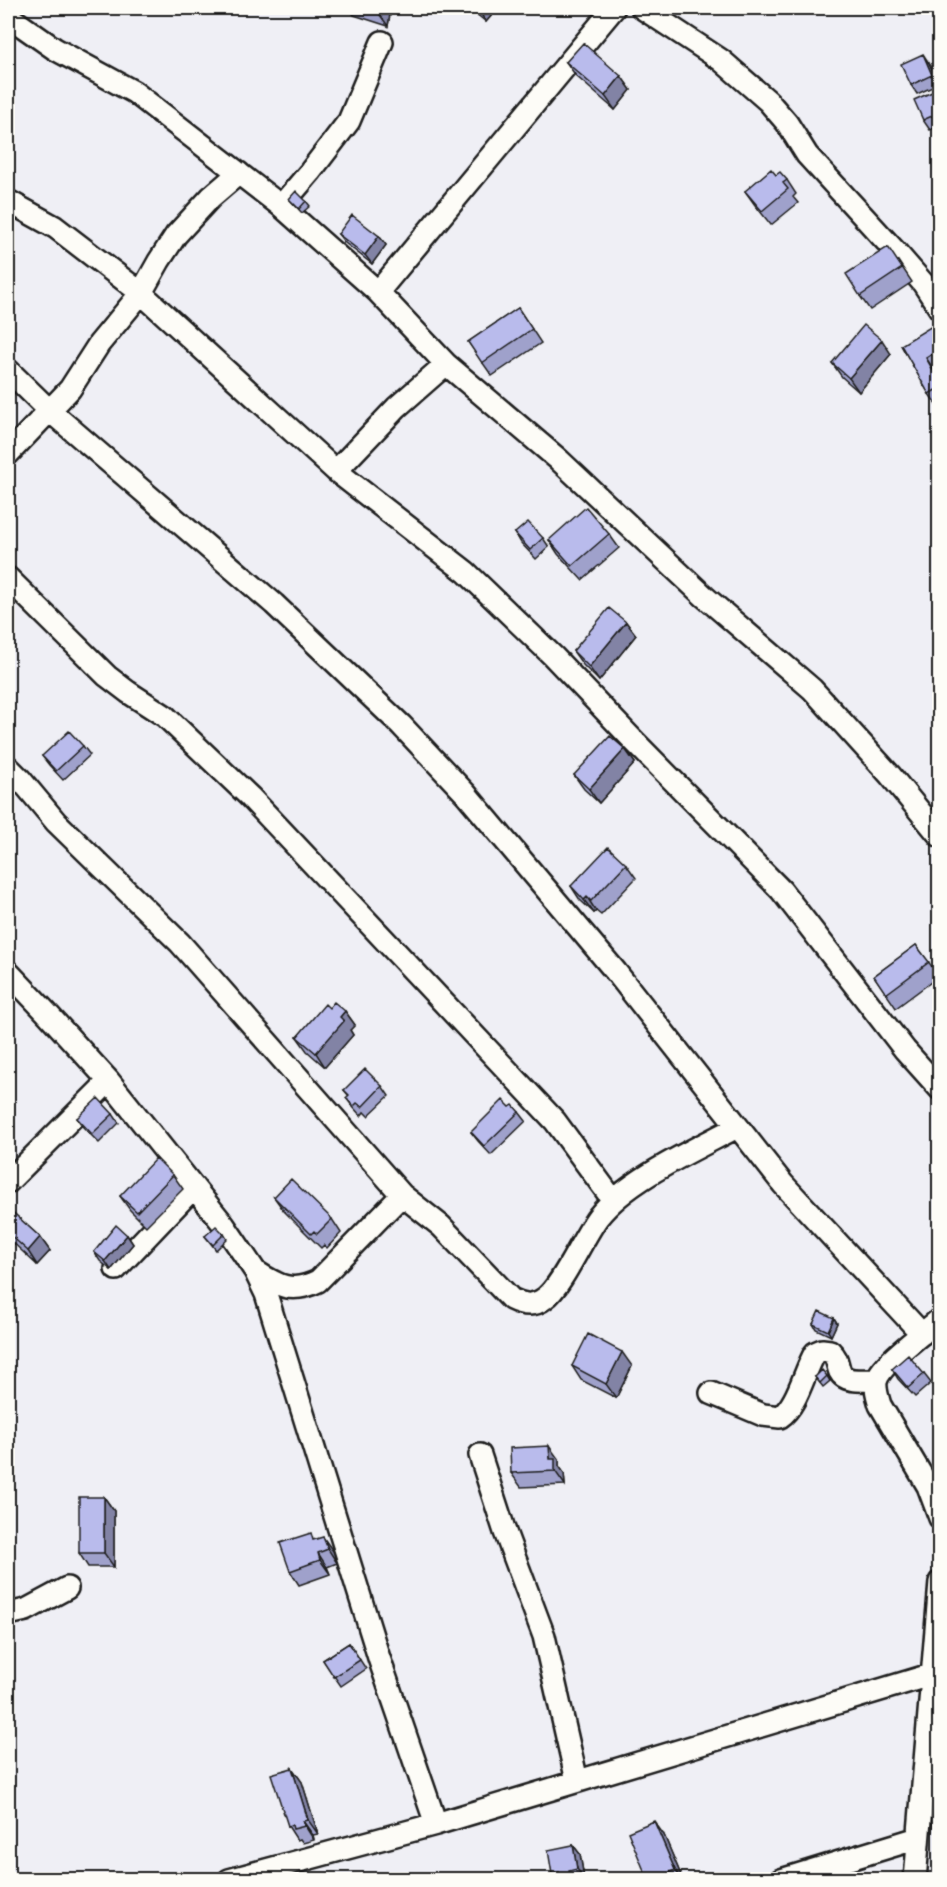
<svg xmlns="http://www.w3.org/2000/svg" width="947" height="1887" font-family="'Shantell Sans',sans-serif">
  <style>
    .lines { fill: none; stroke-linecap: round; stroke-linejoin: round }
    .minor-casing { stroke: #1c1c1c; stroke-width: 26 }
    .minor { stroke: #fdfcf7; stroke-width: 21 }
    .wall { fill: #9fa1cb; stroke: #1c1c1c; stroke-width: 1.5 }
    .shaded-wall { fill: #8283a5; stroke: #1c1c1c; stroke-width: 1.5 }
    .building { fill: #b9bbec; stroke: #1c1c1c; stroke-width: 1.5 }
  </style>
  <rect width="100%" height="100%" fill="#efeff5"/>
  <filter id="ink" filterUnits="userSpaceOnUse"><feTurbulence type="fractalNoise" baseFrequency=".0167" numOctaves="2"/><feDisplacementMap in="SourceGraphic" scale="12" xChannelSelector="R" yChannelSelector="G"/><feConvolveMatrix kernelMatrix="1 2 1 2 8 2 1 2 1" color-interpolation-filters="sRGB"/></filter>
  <g filter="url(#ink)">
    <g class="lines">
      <g class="minor-casing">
        <path id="minor" d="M642 8 721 60 768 101 787 123 807 155 896 252 923 283 940 309
          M8 16 55 49 134 92 281 206 378 292 446 364 558 459 705 597 812 689 890 775 940 836
          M8 201 55 227 141 293 336 471 466 572 553 656 635 742 781 890 905 1050 940 1089
          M281 206 310 172 349 121 382 42
          M378 292 614 8
          M8 370 50 411 274 604 401 725 466 794 616 972 783 1184 922 1334
          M8 454 70 389 99 344 141 293 159 261 176 235 211 197 239 173
          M336 471 397 407 446 364
          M8 578 107 676 128 692 165 716 250 797 555 1121 613 1200
          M8 767 21 780 56 822 180 943 402 1195 318 1281C292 1294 278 1286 255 1271
          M8 972 46 1012 109 1081 8 1182
          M109 1081 224 1225 255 1271 266 1294 379 1658 436 1824
          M402 1195 441 1226 511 1299C523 1305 534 1307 545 1298 562 1286 583 1237 598 1217 628 1179 694 1150 737 1127
          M116 1269 194 1187
          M940 1319C925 1332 879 1365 876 1382 875 1390 878 1398 880 1405L928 1486 940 1518
          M711 1393 763 1415 780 1417C797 1406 804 1372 815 1353L822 1350 830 1351C839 1360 836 1362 840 1372 845 1383 866 1380 876 1380
          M480 1455 505 1532 544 1636 577 1781
          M8 1614 26 1610 67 1588
          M229 1880 436 1824 940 1672
          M781 1880 918 1838
          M915 1880 940 1582"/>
      </g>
      <use href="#minor" class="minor"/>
    </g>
    <path class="wall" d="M349 8H391L388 26 354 15Z
      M469 8H498L486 22Z
      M566 62 621 76 631 90 615 110 576 76Z
      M929 63 939 84 917 94 911 85Z
      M939 90V126L930 130 923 120Z
      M776 175 787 180 796 194 793 197 798 203 771 225 755 205 745 191Z
      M289 199 306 201 310 206 302 213Z
      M338 234 379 236 386 245 372 264 345 243Z
      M898 261 912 282 870 310 860 296Z
      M518 308 541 343 492 376 468 342Z
      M939 337V369L936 372 939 378V408L929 394 901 345Z
      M891 354 859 392 842 377 832 363Z
      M515 533 543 538 549 547 536 559 521 543Z
      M609 534 619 548 582 580 558 554 549 540Z
      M626 622 636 635 599 681 583 665 573 651Z
      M83 746 90 755 63 780 49 765 42 756Z
      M625 749 635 763 599 803 584 789 574 775Z
      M626 864 636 878 601 915 596 911 594 913 580 900 571 886Z
      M916 945 939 976 896 1008 874 976Z
      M329 1008 345 1011 355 1025 350 1030 353 1035 325 1067 307 1051 297 1037Z
      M382 1086 389 1096 368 1116 364 1112 361 1116 353 1107 346 1098 349 1096 344 1090Z
      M519 1112 526 1121 491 1155 478 1141 471 1132Z
      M113 1114 119 1123 99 1143 83 1127 77 1118Z
      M173 1175 183 1189 146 1226 130 1210 120 1196Z
      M274 1197 332 1219 341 1233 327 1248 324 1245 321 1248 284 1211Z
      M8 1208 40 1237 50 1251 37 1265 8 1238Z
      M224 1234 227 1239 216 1250 205 1236Z
      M127 1235 133 1244 111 1270 100 1261 94 1252Z
      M834 1318 837 1323 831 1336 816 1329 813 1324Z
      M572 1366H632L616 1398 581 1380Z
      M892 1369 924 1374 931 1383 915 1397 898 1379Z
      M827 1376 830 1381 823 1387 815 1377Z
      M559 1460V1466L564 1473 565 1485 521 1487 511 1473Z
      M104 1497 114 1511V1567H88L79 1553Z
      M316 1540 333 1551 337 1563 327 1567 330 1574 299 1585 290 1571Z
      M349 1643 366 1669 341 1686 323 1660Z
      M292 1768 302 1782 318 1834 313 1835 314 1840 303 1843 300 1839 297 1840 288 1826Z
      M664 1835 683 1880H648Z
      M573 1845 580 1854 584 1878 578 1880H557L552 1874Z"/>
    <path class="shaded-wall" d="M375 8H391L388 26Z
      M477 8H498L486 22Z
      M923 54 929 63 939 84 932 75Z
      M621 76 631 90 615 110 605 96Z
      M379 236 386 245 372 264 365 255Z
      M882 340 891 354 859 392 849 378Z
      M926 358 936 372 939 378V381Z
      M626 622 636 635 599 681 589 667Z
      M625 749 635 763 599 803 589 789Z
      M587 897 596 911 594 913 584 900Z
      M345 1011 355 1025 350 1030 353 1035 325 1067 316 1053 340 1017Z
      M127 1235 133 1244 111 1270 105 1261Z
      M40 1237 50 1251 37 1265 28 1251Z
      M834 1318 837 1323 831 1336 828 1331Z
      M622 1352 632 1366 616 1398 606 1384Z
      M549 1446 559 1460V1466L564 1473 565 1485 555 1471 550 1459Z
      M104 1497 114 1511V1567L104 1553Z
      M323 1537 333 1551 337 1563 328 1549Z
      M318 1553 327 1567 330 1574 320 1560Z
      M292 1768 302 1782 318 1834 308 1820Z
      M303 1821 313 1835 314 1840 305 1826Z
      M654 1821 664 1835 683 1880H682L675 1870Z
      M573 1845 580 1854 584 1878 577 1869Z
      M569 1871 575 1880H573L570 1876Z"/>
    <path class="building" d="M583 43 621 76 605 96 566 62Z
      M939 45V61L934 48Z
      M923 54 932 75 911 85 901 64Z
      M939 89V113L923 120 914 100Z
      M771 169 776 175 780 172 787 180 783 183 788 189 762 211 745 191Z
      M296 191 306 201 299 209 289 199Z
      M352 215 379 236 365 255 338 234Z
      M888 247 902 268 860 296 846 274Z
      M518 308 532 329 482 363 468 342Z
      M864 325 882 340 849 378 832 363Z
      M932 326 939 339V350L926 358 939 381V388L929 394 901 345Z
      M586 507 609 534 572 566 549 540Z
      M528 522 543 538 530 550 515 533Z
      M609 608 626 622 589 667 573 651Z
      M69 731 83 746 56 771 42 756Z
      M610 736 625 749 589 789 574 775Z
      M608 847 626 864 591 901 587 897 584 900 571 886Z
      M916 945 929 962 886 994 874 976Z
      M334 1002 345 1011 340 1017 344 1021 316 1053 297 1037 325 1004 329 1008Z
      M365 1069 382 1086 362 1107 357 1103 354 1106 346 1098 349 1095 344 1090Z
      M98 1098 113 1114 92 1134 77 1118Z
      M503 1100 510 1107 513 1105 519 1112 484 1146 471 1132Z
      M156 1158 173 1175 137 1212 120 1196Z
      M291 1179 332 1219 317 1234 314 1231 311 1234 274 1197Z
      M8 1208 40 1237 28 1251 8 1233Z
      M116 1225 127 1235 105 1261 94 1252Z
      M216 1226 224 1234 213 1245 205 1236Z
      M819 1311 834 1318 828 1331 813 1324Z
      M588 1334 622 1352 606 1384 572 1366Z
      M908 1355 924 1374 908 1388 892 1369Z
      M822 1370 827 1376 820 1383 815 1377Z
      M549 1446 550 1459H555V1471L511 1473 510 1448Z
      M79 1497H104V1553H79Z
      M311 1533 313 1540 323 1537 328 1549 318 1553 320 1560 290 1571 280 1543Z
      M349 1643 360 1660 334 1677 323 1660Z
      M292 1768 308 1820 303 1821 305 1826 293 1829 292 1825 288 1826 271 1774Z
      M654 1821 675 1870 670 1872 673 1880H648L628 1832Z
      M573 1845 577 1869 569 1871 570 1876 560 1878 559 1872 552 1874 548 1850Z"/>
  </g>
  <rect width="947" height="1887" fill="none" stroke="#fdfcf7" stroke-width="30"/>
  <rect x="15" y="15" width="917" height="1857" fill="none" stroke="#1c1c1c" stroke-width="2" filter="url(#ink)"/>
</svg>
